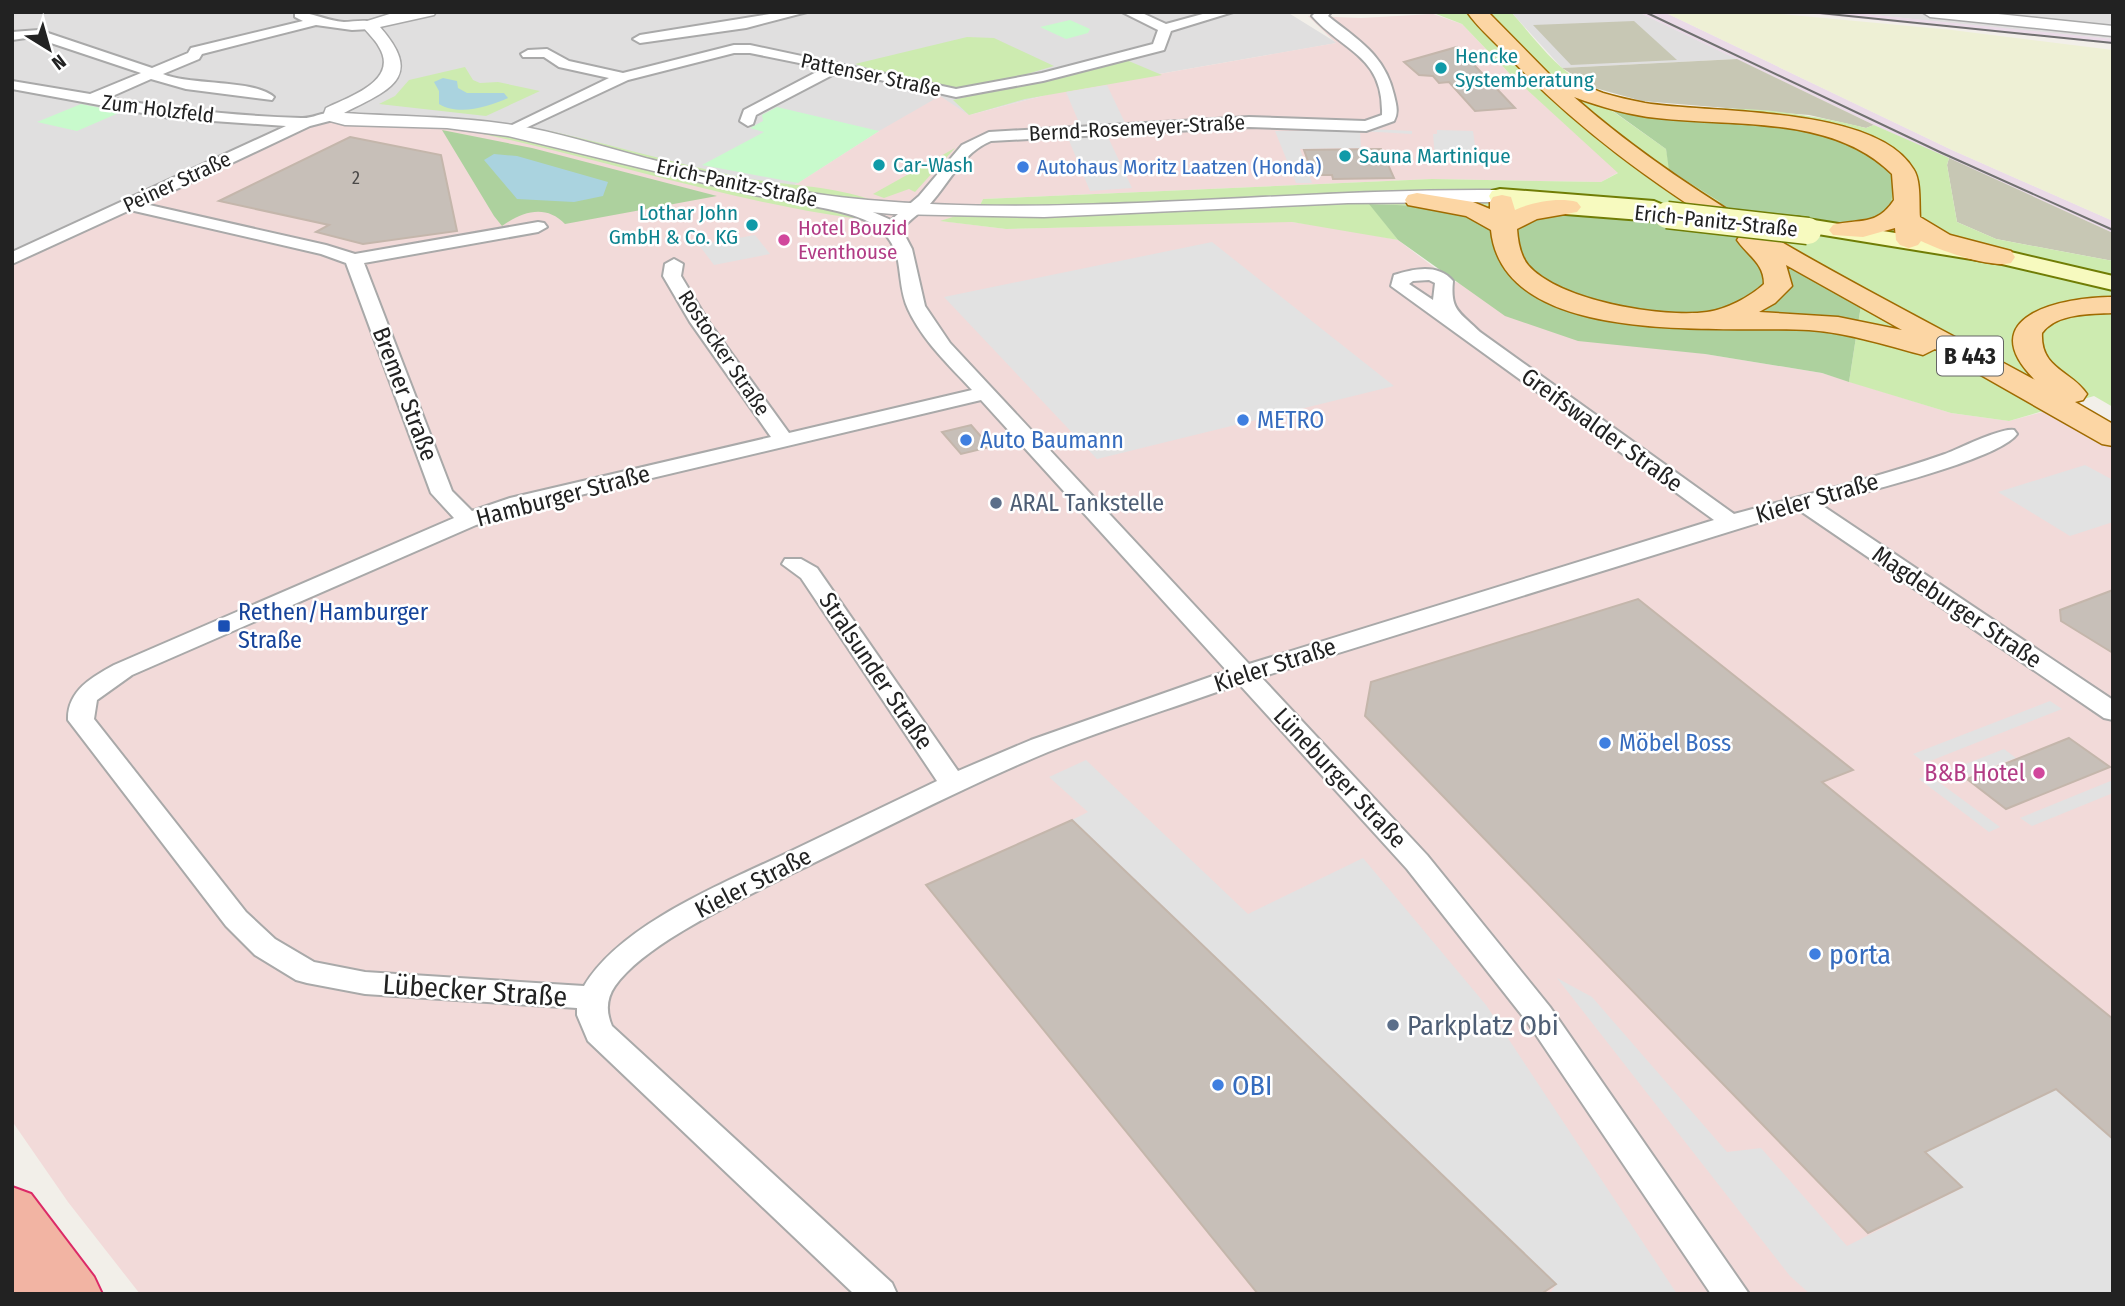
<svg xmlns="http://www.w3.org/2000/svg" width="2125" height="1306" font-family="'Fira Sans Condensed',sans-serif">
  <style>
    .residential { fill: #e0dfdf }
    .commercial { fill: #f2dad9 }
    .industrial { fill: #ebdbe8 }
    .construction { fill: #c7c7b4 }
    .farmland { fill: #eef0d5 }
    .grass { fill: #cdebb0 }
    .forest { fill: #add19e }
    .park { fill: #c8facc }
    .parking { fill: #e2e2e2 }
    .water { fill: #aad3df }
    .building { fill: #c7bfb8; stroke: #c4b6ab; stroke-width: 2 }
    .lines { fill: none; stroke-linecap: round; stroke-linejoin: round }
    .minor-casing { stroke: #a9a9a9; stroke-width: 4 }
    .tertiary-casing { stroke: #a9a9a9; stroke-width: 3 }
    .secondary-casing { stroke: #707d05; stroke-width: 4 }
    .primary-casing { stroke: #a06b00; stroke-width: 3 }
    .trunk-casing { stroke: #dc2a67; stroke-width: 4 }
    .minor { fill: #fff; fill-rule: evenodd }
    .tertiary { fill: #fff; fill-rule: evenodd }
    .secondary { fill: #f7fabf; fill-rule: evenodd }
    .primary { fill: #fcd6a4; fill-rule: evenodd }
    .trunk { fill: #f2b4a3; fill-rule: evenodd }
    .tram { stroke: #707070; stroke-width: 2 }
    .secondary-bridge-far1-casing { stroke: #707d05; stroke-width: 22; stroke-linecap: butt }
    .secondary-bridge-casing { stroke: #707d05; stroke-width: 29; stroke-linecap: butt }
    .secondary-bridge-far1 { stroke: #f7fabf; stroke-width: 20 }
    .secondary-bridge { stroke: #f7fabf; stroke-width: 26 }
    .culture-dot { fill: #0f9aa8; stroke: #fff; stroke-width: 2.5 }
    .shop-dot { fill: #3f7fe0; stroke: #fff; stroke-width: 2.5 }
    .hotel-dot { fill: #d1479c; stroke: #fff; stroke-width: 2.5 }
    .service-dot { fill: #5c6f8a; stroke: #fff; stroke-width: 2.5 }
    .transit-dot { fill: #1a4fb4; stroke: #fff; stroke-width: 2.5 }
    .labels { text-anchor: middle; stroke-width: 5; stroke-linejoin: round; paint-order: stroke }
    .far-number-label { font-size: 18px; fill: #4b4948 }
    .far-culture-label { font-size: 21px; fill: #0d838f; stroke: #fff; text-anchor: start }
    .far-street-label { font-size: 21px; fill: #222; stroke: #fff }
    .far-shop-label { font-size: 21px; fill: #366cbe; stroke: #fff; text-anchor: start }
    .far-hotel-label { font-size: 21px; fill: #b23c85; stroke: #fff; text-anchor: start }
    .shield { fill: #fff; stroke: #646464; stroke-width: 2 }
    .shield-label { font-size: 23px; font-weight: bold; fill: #222 }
    .street-label { font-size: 24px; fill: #222; stroke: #fff }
    .shop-label { font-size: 24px; fill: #366cbe; stroke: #fff; text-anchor: start }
    .service-label { font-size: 24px; fill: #4e5e75; stroke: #fff; text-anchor: start }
    .transit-label { font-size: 24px; fill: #164399; stroke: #fff; text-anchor: start }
    .hotel-label { font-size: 24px; fill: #b23c85; stroke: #fff; text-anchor: end }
    .near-shop-label { font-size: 28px; fill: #366cbe; stroke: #fff; text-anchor: start }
    .near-street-label { font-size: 28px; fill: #222; stroke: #fff }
    .near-service-label { font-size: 28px; fill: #4e5e75; stroke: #fff; text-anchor: start }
  </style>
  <rect width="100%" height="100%" fill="#f2efe9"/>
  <path class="residential" d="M12 12H1287L1337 43 1062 91 969 115 879 131 779 195 12 259Z
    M1511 12H1638L1737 59 1562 68Z
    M1845 12H2113V39L2036 32Z"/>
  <path class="commercial" d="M1433 14 1462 24 1511 75 1619 172 1601 182 1432 179 983 199 978 209 942 221 1006 229 1253 222H1292L1342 229 1398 240 1452 281 1705 354 1822 373 1951 413 2009 421 2054 409 2113 444V1294H140L68 1202 12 1121V259L305 123 332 120 433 121 779 195 879 131 940 96 969 115 1062 91 1336 43 1308 16 1361 18Z"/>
  <path class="industrial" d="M1638 12H1664L1952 150 2113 221V233L1874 125Z
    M1794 12H1845L2113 39V44Z"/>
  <path class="construction" d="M1634 21 1677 60 1571 65 1533 25Z
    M1737 59 1874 125 1866 128 1809 115 1642 101 1595 88 1562 68Z
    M1949 158 2113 233V261L1996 239 1957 222 1947 165Z"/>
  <path class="farmland" d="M1664 12H1759L1952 30 2113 50V221L1952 150Z"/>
  <path class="grass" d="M1431 12H1511C1531 34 1550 61 1574 77 1627 112 1700 106 1761 110 1797 113 1831 119 1866 128L1874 125 1949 158 1947 165 1957 222 1996 239 2113 261V407L2094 396 2009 421 1951 413 1849 382 1861 305 1744 239 1888 214 1895 180 1601 103 1666 149 1670 170 1720 202 1691 224 1507 209 1370 204 1398 240 1292 222 1006 229 940 221 978 209 983 199 1432 179 1601 182 1618 173 1511 75 1462 24Z
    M967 37 994 38 1054 66 967 92 940 90 855 64Z
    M1124 59 1162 75 1025 99 969 115 953 100Z
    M465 67 473 80 480 83 498 82 540 91 486 116 379 104 395 96 409 80Z
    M437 125C524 133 607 160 691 180 748 194 806 203 863 217L852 218C711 198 576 150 437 125Z
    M525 126C597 140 668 162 740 177 785 186 835 185 877 202L774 190 530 131Z
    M955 148 915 192 909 189 884 198 873 194Z"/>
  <path class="forest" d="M1599 101 1805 129 1847 140 1888 164 1895 180 1889 214 1864 226 1745 239 1861 305 1849 382 1822 373 1705 354 1578 341 1505 316 1398 240 1369 204 1507 209 1691 224 1720 202 1669 170 1666 149Z
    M442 130 532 148 717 196 565 224C546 204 523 211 502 226L494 216Z"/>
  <path class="park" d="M1070 20 1090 29 1088 33 1066 39 1040 27Z
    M81 104 121 112 77 131 37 122Z
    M777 107 879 131 798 183 702 165 764 132 750 128 763 121 762 115Z"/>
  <path class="parking" d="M1107 85 1125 123 1080 125 1066 92Z
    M1309 126 1412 131V134L1360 131 1361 148 1300 149 1312 183H1296L1275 131H1348L1309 129Z
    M1437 130 1473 131 1477 160 1435 158 1433 134H1437Z
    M1107 135 1132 188 1090 191 1068 138Z
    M755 235 770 254 714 265 699 245Z
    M1212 242 1394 386 1097 459 944 297Z
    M2085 465 2113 480V522L2070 536 1998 492Z
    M2050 701 2062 709 1925 763 1913 754Z
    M2004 749 2016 758 1959 779 1948 771Z
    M1086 760 1248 914 1363 858 1486 1005 1677 1294H1550L1556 1284 1072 820 1088 812 1049 777Z
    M1929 775 2000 827 1989 832 1919 779Z
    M2113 780V793L2032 826 2020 818Z
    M1557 978 1592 997 1727 1152 1761 1148 1847 1246 1962 1188 1925 1152 2056 1089 2113 1139V1294H1810L1790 1276Z"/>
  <path class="water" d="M443 78 457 81 458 88 467 93H504L508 98C488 107 459 116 439 104V91L434 82Z
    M494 154 517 156 608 182 603 196 574 202 517 199 484 160Z"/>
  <path class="building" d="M1457 47 1477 68 1515 108 1475 111 1449 82 1439 83 1433 76 1419 75 1404 62Z
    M350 137 441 155 457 231 363 244 316 232 329 225 219 201Z
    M1381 149 1394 178 1333 179 1332 175H1313L1304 150Z
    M971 425 990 447 961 454 942 432Z
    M2113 590V653L2061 621 2060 610Z
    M1638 599 1853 770 1822 782 2113 1019V1139L2056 1089 1925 1152 1962 1187 1868 1233 1365 716 1371 682Z
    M2069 738 2110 767 2006 809 1967 779Z
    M1072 820 1556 1284 1541 1294H1258L926 885Z"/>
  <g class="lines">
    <g class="minor-casing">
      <path id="minor" d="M295 12C312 12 327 21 344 22 355 22 369 18 377 25L370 29 352 30 316 25 202 54 199 59 163 74C192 86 254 79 274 97L272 100 186 89 151 79 108 98C172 109 236 116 301 118 313 119 325 110 337 113L340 116 337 119 310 126 145 204 326 245 355 254 538 222 544 223 547 227 538 232 364 263 452 491 472 511 510 498 771 437 690 322 663 276 665 264 674 259 683 264 681 276 708 321 789 433 972 390C949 365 922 340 908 309 901 294 901 278 898 261 890 219 850 214 814 206L812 202 814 198 820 197 866 209 891 220 919 196 962 145 989 132 1249 117 1365 121 1382 115C1384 56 1344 52 1312 16L1316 12H1331L1328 16C1358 40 1385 55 1394 95 1396 104 1399 112 1394 121L1366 131 1249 127 991 141C962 153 950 182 930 204 921 213 909 219 902 230L912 249 925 306 950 343 1249 664 1714 520 1391 286 1394 275C1413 269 1438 263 1453 281 1450 311 1460 312 1480 332L1734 514C1805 495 1877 478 1945 454 1960 448 2003 427 2014 430L2017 434C1999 460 1856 494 1820 504L2113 700V720L2104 718 1799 510 1261 677 1427 855 1550 1007 1749 1294H1711L1528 1023 1407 869 1239 684C1176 707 1111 727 1048 752 961 788 878 832 793 873 744 898 646 942 615 986 606 999 606 1012 612 1026L892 1283 897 1294H854L588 1041 577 1015V1008L365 994 307 983 296 980 255 955 226 926 68 720C67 691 92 677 114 665L454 518 431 493 346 263 321 254 130 210 12 264V252L286 126 170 118 12 89V81L90 94 141 73 33 37 12 40V32L39 30 152 68 188 53 191 48 303 21 295 17ZM1429 280 1435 283 1433 300 1409 284 1413 281ZM981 400 1227 671 1031 740 958 771 817 568 801 559H785L782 564 801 578 937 781C887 805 837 829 787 853 724 883 621 924 584 986L365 972 314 962 275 939 246 912 94 719 97 700 132 675 476 525 517 510Z
        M782 12H807L746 28 640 43 633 39 640 35Z
        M1122 12H1140L1166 24 1210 12H1233L1171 31 1164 50 1043 81 956 97 840 71 756 115 753 124 748 126 740 121 744 110 824 68 750 53H734L628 80 515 133H505L502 130 609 78 559 67 544 57H523L521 54 528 50 547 49 569 61 623 73 734 45H750L956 89 1042 73 1153 44 1158 30Z"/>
    </g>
    <g class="tertiary-casing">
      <path id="tertiary" d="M396 12H436L434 15 380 27C425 78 389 90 344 113 406 117 468 116 530 128 574 137 617 151 661 162 729 179 798 194 868 200 1078 218 1290 188 1500 190L1507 192 1510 196 1507 200 1500 202 1348 203 1044 217 892 214 837 209 754 195 508 136 447 128 345 125 326 120 323 116 326 108C348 97 400 81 379 47 375 39 367 33 362 25L364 22Z
        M1922 12H1979L2113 26V36L1930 17Z"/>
    </g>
    <g class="secondary-casing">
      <path id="secondary" d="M1500 189 1654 201 1675 210 1678 215 1675 220 1667 222 1502 209 1494 207 1489 196 1492 191Z
        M1795 217 2002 250 2113 276V290L2002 264 1787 229 1783 224 1787 219Z"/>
    </g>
    <g class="primary-casing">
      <path id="primary" d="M1467 12H1488L1552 77C1568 73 1588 88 1603 93 1616 97 1630 100 1645 103 1711 114 1877 105 1914 170 1921 181 1919 204 1920 217L1950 235 2011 251 2015 257 2011 263C1989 268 1942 251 1921 241L1918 245 1909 248 1900 245 1896 240 1895 228 1863 237 1833 235 1829 230 1833 225C1860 218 1876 227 1894 200L1892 174C1833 115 1734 127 1657 118 1629 115 1601 107 1574 97 1708 215 1880 295 2035 380 1971 316 2062 297 2113 297V313C2090 314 2057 313 2042 333 2040 369 2071 370 2087 394L2083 400 2075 402 2113 424V446L2102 444 1935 349 1923 355C1885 345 1849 333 1809 330 1725 325 1503 350 1491 230L1466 216 1408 205 1405 200 1408 195 1417 193 1473 202 1490 209V202L1493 197 1502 195 1511 197 1515 210C1532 202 1559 197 1577 202L1581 207 1577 212 1537 219 1517 229C1518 242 1520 255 1528 265 1559 301 1662 318 1707 312 1725 310 1750 297 1764 284 1764 263 1748 256 1737 240L1739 237C1655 185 1576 128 1507 55 1494 41 1478 28 1467 12ZM1786 265 1902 330 1838 317 1759 312 1775 303 1792 286Z"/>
    </g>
    <g class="trunk-casing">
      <path id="trunk" d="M12 1187 31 1194 94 1277 102 1294H12Z"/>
    </g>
    <use href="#minor" class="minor"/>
    <use href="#tertiary" class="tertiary"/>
    <use href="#secondary" class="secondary"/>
    <use href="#primary" class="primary"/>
    <use href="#trunk" class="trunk"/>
    <path class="tram" d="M1645 12 1942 153 2113 230
      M1810 12 2113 43"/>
    <g class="secondary-bridge-far1-casing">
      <path id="secondary-bridge-far1" d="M1667 215H1670"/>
    </g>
    <g class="secondary-bridge-casing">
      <path id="secondary-bridge" d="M1667 215 1808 231"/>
    </g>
    <use href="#secondary-bridge-far1" class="secondary-bridge-far1"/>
    <use href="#secondary-bridge" class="secondary-bridge"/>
  </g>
  <g class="culture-dot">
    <circle cx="1441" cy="68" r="7"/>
    <circle cx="1345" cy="156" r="7"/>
    <circle cx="879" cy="165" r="7"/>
    <circle cx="752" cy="225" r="7"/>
  </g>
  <g class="shop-dot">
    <circle cx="1023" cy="167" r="7"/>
    <circle cx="1243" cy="420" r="7"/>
    <circle cx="966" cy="440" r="7"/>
    <circle cx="1605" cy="743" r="7"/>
    <circle cx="1815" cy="954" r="7"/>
    <circle cx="1218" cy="1085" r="7"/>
  </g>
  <g class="hotel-dot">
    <circle cx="784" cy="240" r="7"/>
    <circle cx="2039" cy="773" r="7"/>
  </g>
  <g class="service-dot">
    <circle cx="996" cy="503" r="7"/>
    <circle cx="1393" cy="1025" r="7"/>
  </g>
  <rect class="transit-dot" x="217" y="619" width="14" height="14" rx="3.5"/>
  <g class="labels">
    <g class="far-number-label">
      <text x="356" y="184">2</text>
    </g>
    <g class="far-culture-label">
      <text x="1455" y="63">Hencke<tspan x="1455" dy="24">Systemberatung</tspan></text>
      <text x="1359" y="163">Sauna Martinique</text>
      <text x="893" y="172">Car-Wash</text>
      <text x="738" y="220" text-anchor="end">Lothar John<tspan x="738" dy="24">GmbH &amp; Co. KG</tspan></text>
    </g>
    <g class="far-street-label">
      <text transform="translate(871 75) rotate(12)" y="7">Pattenser Straße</text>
      <text transform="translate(158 109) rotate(7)" y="7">Zum Holzfeld</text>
      <text transform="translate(1137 128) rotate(-3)" y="7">Bernd-Rosemeyer-Straße</text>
      <text transform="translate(177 182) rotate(-25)" y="7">Peiner Straße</text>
      <text transform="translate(737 183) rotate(12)" y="7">Erich-Panitz-Straße</text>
      <text transform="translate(1716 221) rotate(6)" y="7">Erich-Panitz-Straße</text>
      <text transform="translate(724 353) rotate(56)" y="7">Rostocker Straße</text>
    </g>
    <g class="far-shop-label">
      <text x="1037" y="174">Autohaus Moritz Laatzen (Honda)</text>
    </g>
    <g class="far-hotel-label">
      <text x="798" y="235">Hotel Bouzid<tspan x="798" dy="24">Eventhouse</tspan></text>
    </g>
    <rect class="shield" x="1937" y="336.5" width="66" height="39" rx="5"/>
    <g class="shield-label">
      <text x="1970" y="364">B 443</text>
    </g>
    <g class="street-label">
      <text transform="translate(405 394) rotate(69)" y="8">Bremer Straße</text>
      <text transform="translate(1602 430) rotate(36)" y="8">Greifswalder Straße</text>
      <text transform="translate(563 496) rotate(-15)" y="8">Hamburger Straße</text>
      <text transform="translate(1817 498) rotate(-16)" y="8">Kieler Straße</text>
      <text transform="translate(1957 607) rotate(34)" y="8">Magdeburger Straße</text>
      <text transform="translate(1275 665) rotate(-18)" y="8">Kieler Straße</text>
      <text transform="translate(876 671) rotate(56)" y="8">Stralsunder Straße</text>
      <text transform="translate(1340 778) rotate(47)" y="8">Lüneburger Straße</text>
      <text transform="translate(753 883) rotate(-27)" y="8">Kieler Straße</text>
    </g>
    <g class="shop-label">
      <text x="1257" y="428">METRO</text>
      <text x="980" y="448">Auto Baumann</text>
      <text x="1619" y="751">Möbel Boss</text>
    </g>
    <g class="service-label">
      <text x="1010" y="511">ARAL Tankstelle</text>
    </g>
    <g class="transit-label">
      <text x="238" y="620">Rethen/Hamburger<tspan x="238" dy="28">Straße</tspan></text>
    </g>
    <g class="hotel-label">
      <text x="2025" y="781">B&amp;B Hotel</text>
    </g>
    <g class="near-shop-label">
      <text x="1829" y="964">porta</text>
      <text x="1232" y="1095">OBI</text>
    </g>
    <g class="near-street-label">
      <text transform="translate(475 990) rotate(4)" y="10">Lübecker Straße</text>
    </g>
    <g class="near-service-label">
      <text x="1407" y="1035">Parkplatz Obi</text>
    </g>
  </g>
  <rect width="2125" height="1306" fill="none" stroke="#222222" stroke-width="28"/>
  <g transform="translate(49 49) rotate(143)" stroke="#ffffff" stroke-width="5" paint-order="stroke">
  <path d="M0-5L12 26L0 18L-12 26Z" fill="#222222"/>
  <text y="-10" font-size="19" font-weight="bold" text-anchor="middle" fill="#222222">N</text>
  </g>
</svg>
